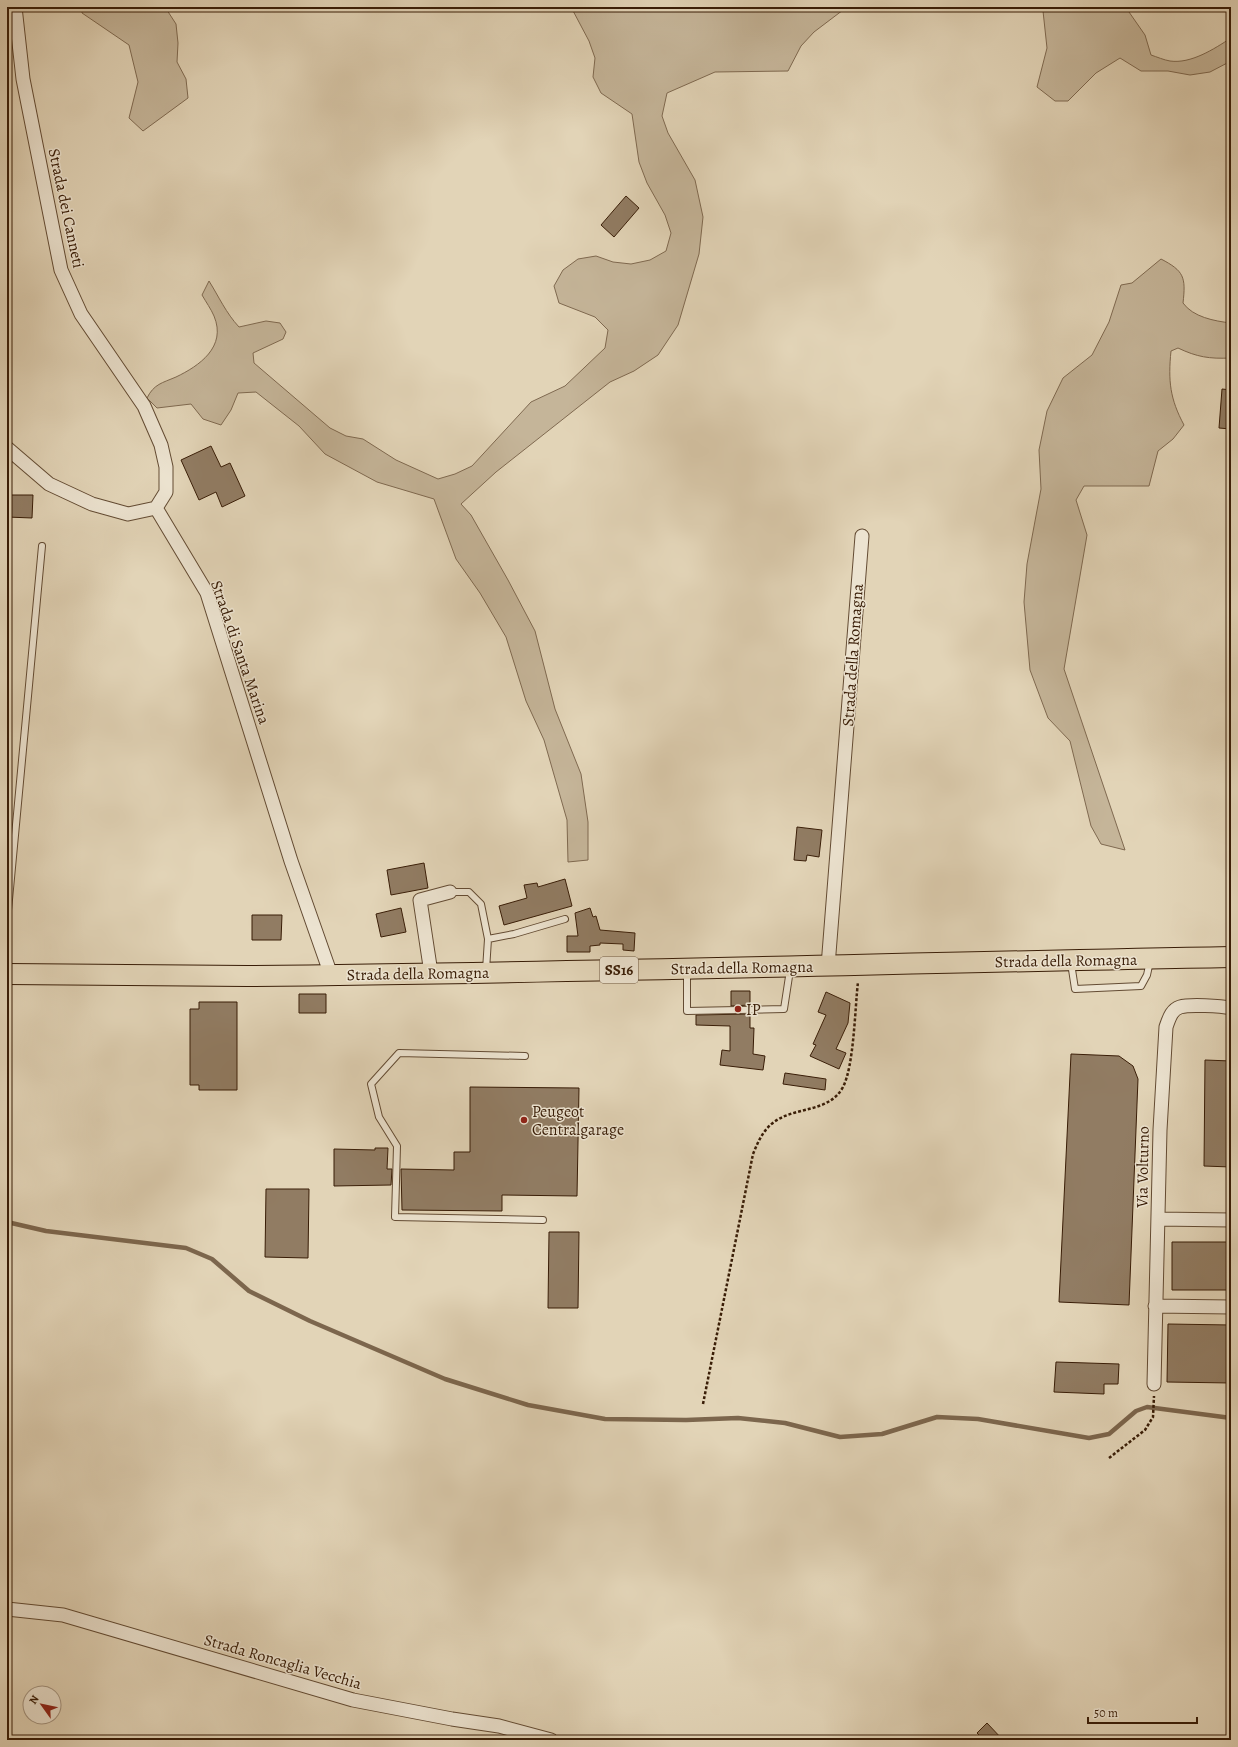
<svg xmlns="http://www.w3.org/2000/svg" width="1238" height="1747" font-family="Alegreya,serif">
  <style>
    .green { fill: #c5b599; stroke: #7f6950 }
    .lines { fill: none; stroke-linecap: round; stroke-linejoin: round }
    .stream { stroke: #7c664d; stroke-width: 4.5 }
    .building { fill: #917c63; stroke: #391d07 }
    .service-casing { stroke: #634b33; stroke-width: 8 }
    .minor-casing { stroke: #634b33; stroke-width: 15 }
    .primary-casing { stroke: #391d07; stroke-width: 22 }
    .path { stroke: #391d07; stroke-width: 2.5; stroke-dasharray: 3 2; stroke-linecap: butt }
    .service { stroke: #ece3d0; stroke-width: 6 }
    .minor { stroke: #ece3d0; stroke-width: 13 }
    .primary { stroke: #e2d4b7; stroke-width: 20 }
    .poi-dot { fill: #8f2418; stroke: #ece3d0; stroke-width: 1.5 }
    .labels { text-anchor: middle; stroke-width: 3; stroke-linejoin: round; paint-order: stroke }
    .shield { fill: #ece3d0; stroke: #6f5843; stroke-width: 1 }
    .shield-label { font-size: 15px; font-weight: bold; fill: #391d07 }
    .street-label { font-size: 16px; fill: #391d07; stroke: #ece3d0 }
    .poi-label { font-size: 16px; fill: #391d07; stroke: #ece3d0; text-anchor: start }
  </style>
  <rect width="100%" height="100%" fill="#e2d4b7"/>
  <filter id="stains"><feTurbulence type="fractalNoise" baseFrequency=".005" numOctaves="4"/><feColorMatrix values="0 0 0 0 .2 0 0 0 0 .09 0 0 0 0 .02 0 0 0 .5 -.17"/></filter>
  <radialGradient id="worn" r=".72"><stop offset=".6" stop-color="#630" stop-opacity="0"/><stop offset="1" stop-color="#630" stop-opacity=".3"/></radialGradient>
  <path class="green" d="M82 7H165L176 24 178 43 177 62 186 79 188 98 143 131 129 118 138 82 129 45 82 13Z
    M571 7H847L814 32 801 46 788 71 715 72 667 93 662 116 668 133 695 180 703 217 699 254 678 325 658 355 634 371 610 382 496 472 461 504 471 515 508 580 535 631 555 709 581 774 588 822V860L568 862 567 820 544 740 526 701 506 637 480 593 456 559 434 499 377 482 325 454 299 426 256 392 238 393 231 410 221 425 203 419 191 404 157 408 147 398C154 384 162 383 176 377 199 366 227 347 214 316 211 309 206 302 202 295L209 281C219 297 226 313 239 327L266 321 280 323 286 332 283 339 253 353 254 363 330 428 346 436 363 439 396 460 438 479 455 474 472 466 531 402 565 386 605 348 608 330 595 317 559 303 554 286 563 270 578 259 596 256 613 262 631 264 650 260 666 251 671 233 665 215 647 183 639 162 632 114 601 93 593 77 595 58 589 41Z
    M1040 7H1135L1129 12 1145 35 1151 55C1157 57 1164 60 1170 61 1191 64 1214 49 1231 38V61L1210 72 1190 75 1168 71H1141L1120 58 1096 73 1068 101H1055L1037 87 1047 48 1043 11Z
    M1161 259C1184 271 1186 277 1183 303 1193 317 1214 321 1231 323V358C1209 359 1197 357 1178 348L1171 351C1168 381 1170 399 1184 425L1173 439 1158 451 1149 486H1084L1076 500 1087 535 1064 669 1125 850 1101 844 1091 826 1070 741 1048 718 1030 670 1024 602 1027 564 1041 489 1039 450 1047 411 1063 378 1092 355 1109 322 1121 285 1132 283Z"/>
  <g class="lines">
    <path class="stream" d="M7 1222 46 1231 186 1248 212 1259 249 1291 310 1321 445 1379 528 1405 605 1419 686 1420 738 1418 785 1423 840 1437 882 1434 937 1417 978 1419 1089 1438 1109 1434 1136 1411 1147 1407 1231 1418"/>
  </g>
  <path class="building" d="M626 196 639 208 614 237 601 225Z
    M1222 389 1231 390V429L1219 428Z
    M211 446 221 467 230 463 245 496 222 507 216 492 199 500 181 460Z
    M7 495H33L32 518 7 517Z
    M797 827 822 830 819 857 807 855 806 861 794 860Z
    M424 863 428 888 391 895 387 870Z
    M565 879 572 906 504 925 499 906 527 898 524 885 537 883 538 887Z
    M401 908 406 932 381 937 376 914Z
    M590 908 593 917 596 916 600 930 635 933 634 951 623 950V944L600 943V945L590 946V952H567V936H578L575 913Z
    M252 915H282L281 940H252Z
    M731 991H750V1005L731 1006Z
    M826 992 850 1003 848 1023 836 1049 846 1053 839 1069 810 1056 816 1045 813 1044 826 1015 818 1012Z
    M299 994H326V1013H299Z
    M199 1002H237V1090H199V1085H190V1009H199Z
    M750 1014V1028H754L753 1054 765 1056 763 1070 720 1065 722 1050 730 1051V1026L696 1025V1015Z
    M1071 1054 1119 1056 1133 1066 1138 1079 1129 1305 1059 1302Z
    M1205 1060 1231 1061V1167L1204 1166Z
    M785 1073 826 1079 825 1090 783 1084Z
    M470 1087 579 1088 577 1196 502 1195V1211L402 1210 401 1169 454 1170V1152H470Z
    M375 1148H388L387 1169H392L391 1185 334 1186V1149L375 1150Z
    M266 1189H309L308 1258 265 1257Z
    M549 1232H579L578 1308H548Z
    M1172 1242H1230L1229 1290H1172Z
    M1168 1324 1231 1325V1383L1167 1382Z
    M1056 1362 1119 1364 1118 1384H1104V1394L1054 1392Z
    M987 1723 1003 1740H984L977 1733Z"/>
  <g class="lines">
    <g class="service-casing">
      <path id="service" d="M450 892H469L481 904 488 939 486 970
        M7 921 42 546
        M488 939 514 934 565 919
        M1071 963 1075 989 1141 986 1147 975 1150 961
        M687 971V1011L784 1009 790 970
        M525 1056 399 1053 371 1084 379 1117 397 1146 395 1217 543 1220"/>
    </g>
    <g class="minor-casing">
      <path id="minor" d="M15 7 23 79 61 270 81 314 144 406 161 445 166 467V492L156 508
        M7 448 49 484 92 504 128 514 156 508
        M156 508 207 593 291 861 331 975
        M828 966 862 536
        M431 973 420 900 450 892
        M1158 1219 1231 1220
        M1155 1306 1231 1307
        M1154 1384 1160 1130 1166 1027C1169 1019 1171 1010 1180 1007 1189 1004 1221 1006 1231 1008
        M7 1609 63 1615 353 1700 452 1719 499 1726 551 1740"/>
    </g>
    <g class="primary-casing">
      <path id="primary" d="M7 974C87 975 167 976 247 976 575 973 903 963 1231 957"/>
    </g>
    <path class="path" d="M703 1404 753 1154C758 1142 763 1130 774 1122 796 1106 829 1113 843 1087 854 1066 855 1007 858 982
      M1109 1458 1145 1430 1153 1417 1154 1396"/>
    <use href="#service" class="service"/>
    <use href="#minor" class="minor"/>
    <use href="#primary" class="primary"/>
  </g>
  <g class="poi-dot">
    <circle cx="738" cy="1009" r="4"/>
    <circle cx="524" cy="1120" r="4"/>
  </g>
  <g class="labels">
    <rect class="shield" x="600" y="957" width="38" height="26" rx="3"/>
    <g class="shield-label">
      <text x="619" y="975">SS16</text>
    </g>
    <g class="street-label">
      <text transform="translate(67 208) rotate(78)" y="6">Strada dei Canneti</text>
      <text transform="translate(241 652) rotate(71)" y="6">Strada di Santa Marina</text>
      <text transform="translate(852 655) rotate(-86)" y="6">Strada della Romagna</text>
      <text transform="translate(1066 960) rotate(-1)" y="6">Strada della Romagna</text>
      <text transform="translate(742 967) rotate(-1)" y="6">Strada della Romagna</text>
      <text transform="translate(418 973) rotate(-1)" y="6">Strada della Romagna</text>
      <text transform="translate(1142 1167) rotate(-89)" y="6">Via Volturno</text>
      <text transform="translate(283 1661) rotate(16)" y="6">Strada Roncaglia Vecchia</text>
    </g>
    <g class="poi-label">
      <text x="746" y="1015">IP</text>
      <text x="532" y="1117">Peugeot<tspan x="532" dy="18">Centralgarage</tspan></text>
    </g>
  </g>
  <rect width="1238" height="1747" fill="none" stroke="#e2d4b7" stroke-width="24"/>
  <rect x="8" y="8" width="1222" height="1731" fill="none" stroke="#391d07" stroke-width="2"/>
  <rect x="12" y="12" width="1214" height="1723" fill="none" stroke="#391d07"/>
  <g transform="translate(42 1705) rotate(303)"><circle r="19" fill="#ece3d0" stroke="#a49480"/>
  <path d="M0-3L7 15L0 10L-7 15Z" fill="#8f2418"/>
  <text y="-6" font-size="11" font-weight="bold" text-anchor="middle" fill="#391d07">N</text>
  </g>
  <path d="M1088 1717v6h109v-6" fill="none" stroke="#391d07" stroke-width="2"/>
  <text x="1094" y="1717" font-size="12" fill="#391d07" stroke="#ece3d0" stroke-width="3" paint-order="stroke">50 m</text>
  <rect width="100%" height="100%" filter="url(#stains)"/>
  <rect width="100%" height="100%" fill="url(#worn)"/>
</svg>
